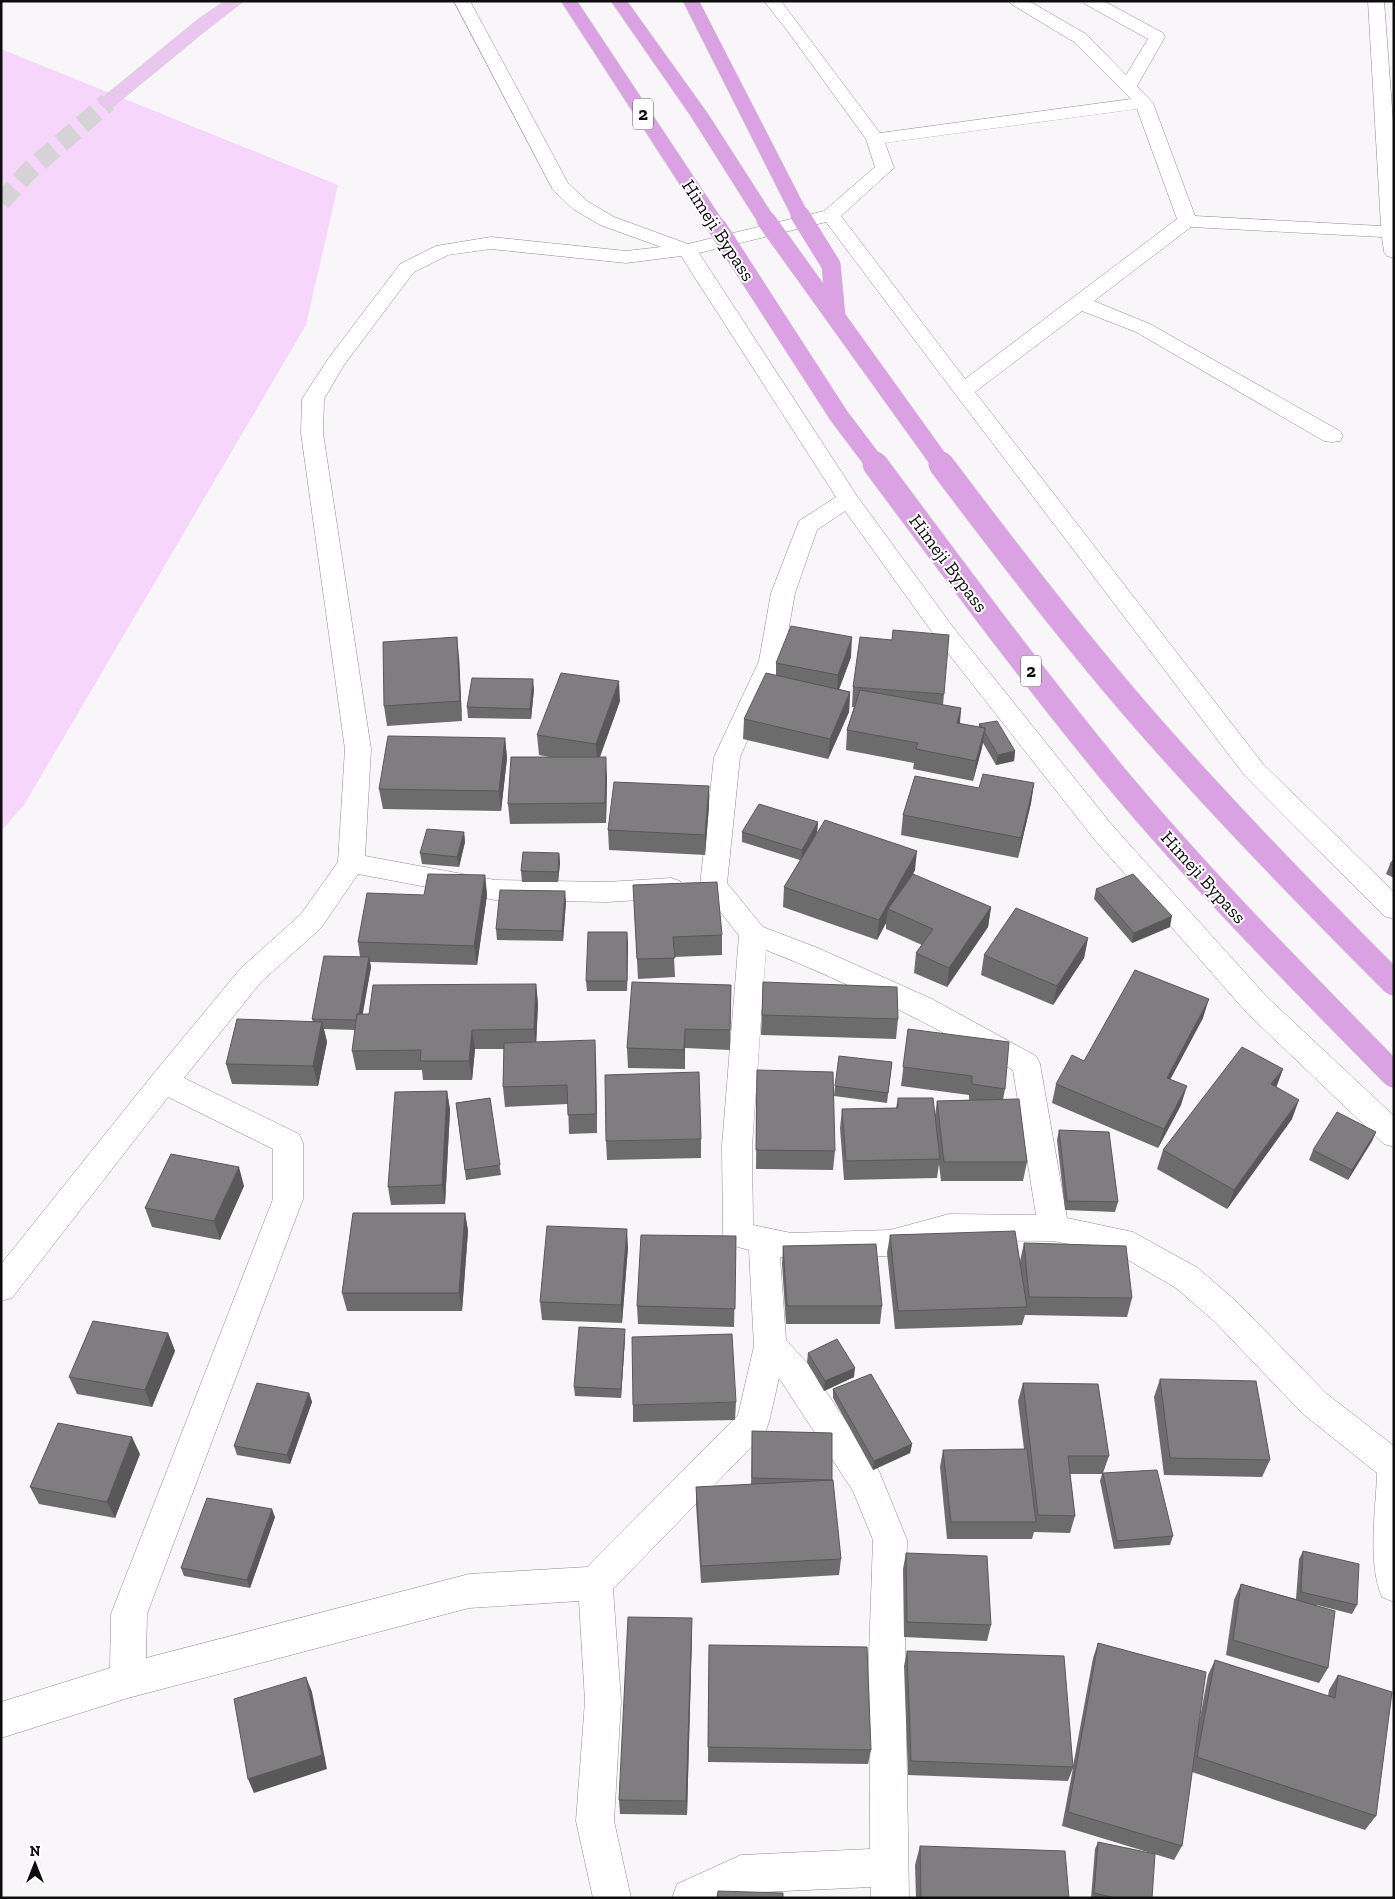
<svg xmlns="http://www.w3.org/2000/svg" width="1395" height="1899" font-family="'Zilla Slab',serif">
  <style>
    .green { fill: #f6d6fa }
    .lines { fill: none; stroke-linecap: round; stroke-linejoin: round }
    .major-tunnel { stroke: #d6d3d6; stroke-width: 19; stroke-dasharray: 19 9; stroke-linecap: butt }
    .minor-casing { stroke: #8e8c8e; stroke-width: 1 }
    .major-casing { stroke: #d4d3d4; stroke-width: 1 }
    .highway-casing { stroke: #d4d3d4; stroke-width: 1 }
    .minor { fill: #fff; fill-rule: evenodd }
    .major { fill: #e9c7ee; fill-rule: evenodd }
    .highway { fill: #dba2e3; fill-rule: evenodd }
    .highway-bridge-far1-casing { stroke: #d4d3d4; stroke-width: 19; stroke-linecap: butt }
    .highway-bridge-casing { stroke: #d4d3d4; stroke-width: 26; stroke-linecap: butt }
    .highway-bridge-far1 { stroke: #dba2e3; stroke-width: 19 }
    .highway-bridge { stroke: #dba2e3; stroke-width: 25 }
    .wall { fill: #6d6c6d }
    .shaded-wall { fill: #595859 }
    .building { fill: #7f7d7f; stroke: #595859 }
    .labels { text-anchor: middle; stroke-width: 4; stroke-linejoin: round; paint-order: stroke }
    .shield { fill: #fff; stroke: #565656; stroke-width: 1 }
    .shield-label { font-size: 18px; font-weight: bold; fill: #0e0d0e }
    .street-label { font-size: 19px; fill: #0e0d0e; stroke: #fff }
  </style>
  <rect width="100%" height="100%" fill="#f9f6f9"/>
  <path class="green" d="M1 49 338 185 306 325 24 805 1 831Z"/>
  <g class="lines">
    <path class="major-tunnel" d="M1 202 29 171 108 102"/>
    <g class="minor-casing">
      <path id="minor" d="M454 1H470L568 183 587 201 614 217 688 244 824 211 875 167 866 139 789 33 764 1H781L880 133 1131 99 1074 42 1011 4 1009 1H1029L1086 34 1126 75 1148 39 1085 4 1083 1H1104L1163 33 1165 37 1137 86 1153 103 1195 216 1381 226 1368 1H1384L1394 135V258L1387 256 1384 252 1382 237 1191 227 1094 301 1150 324 1340 431 1343 436 1340 441 1332 442 1324 441 1136 332 1082 311 975 392 1263 764 1394 892V919L1384 916 1245 776 956 395 826 222 699 253 857 496 953 627 1112 825 1267 997 1394 1116V1147L1384 1144 1247 1013 1094 839 937 639 845 511 817 530 795 593 783 661 740 757 727 883 763 927 818 948 932 999 1036 1056 1040 1064 1067 1218 1133 1232 1198 1268 1237 1302 1327 1394 1394 1446V1602L1382 1597C1367 1563 1376 1510 1377 1473L1303 1414 1215 1322 1176 1288 1116 1253 1053 1241 949 1240 890 1256 791 1259 780 1257 786 1340 807 1363 879 1471 907 1540 905 1655 909 1898H871V1887L743 1893 733 1898H672L677 1884 741 1855 870 1849 869 1655 873 1540 853 1491 779 1378 769 1422 765 1433 613 1589 621 1701 614 1821 631 1898H593L576 1821 585 1701 579 1601 469 1608 128 1698 1 1738V1702L110 1668 111 1614 273 1199V1149L168 1097 12 1298 1 1301V1264L154 1073 241 968 301 914 338 862 345 749 301 433 302 399 328 359 400 264 436 246 491 237 626 251 661 247 600 225 573 209 553 190ZM1137 109 1177 219 965 379 841 216 894 168 885 143ZM491 249 626 263 681 256 836 497 799 521 771 593 759 661 714 757 700 885 739 936 722 1146 723 1235 727 1244 749 1250 754 1346 738 1415 587 1567 469 1574 146 1658 147 1614 303 1199V1143L299 1134 184 1078 261 982 321 928 358 874 495 900 607 902 671 898 680 895 684 888 680 881 671 878 607 882 495 880 365 856 371 749 323 433 324 399 344 365 414 272 448 255ZM766 950C851 983 932 1026 1013 1070L1036 1215 949 1214 890 1230 791 1233 753 1225 752 1146Z"/>
    </g>
    <g class="major-casing">
      <path id="major" d="M225 1H244L209 28 114 106 108 107 102 106 99 102 102 98 197 20Z"/>
    </g>
    <g class="highway-casing">
      <path id="highway" d="M561 1H577L727 227 724 231 717 233 710 231Z
        M611 1H627L708 114 776 220 773 224 766 226 759 224 690 115Z
        M683 1H699L809 215 807 219 800 221 793 219 791 215Z"/>
    </g>
    <use href="#minor" class="minor"/>
    <use href="#major" class="major"/>
    <use href="#highway" class="highway"/>
    <g class="highway-bridge-far1-casing">
      <path id="highway-bridge-far1" d="M800 215 831 265 836 317
        M766 220 942 465
        M717 227 839 416 876 465"/>
    </g>
    <g class="highway-bridge-casing">
      <path id="highway-bridge" d="M875 464C951 566 1027 669 1108 768 1197 876 1296 975 1394 1075
        M941 464C1004 548 1068 631 1136 710 1218 805 1306 895 1394 983"/>
    </g>
    <use href="#highway-bridge-far1" class="highway-bridge-far1"/>
    <use href="#highway-bridge" class="highway-bridge"/>
  </g>
  <path class="wall" d="M459 657 462 721 387 726 384 706Z
    M851 657 839 689 850 692 849 712 828 759 743 739 744 719 776 675V663Z
    M853 687 944 694 943 705 961 708 960 724 979 727V724L1015 751 1014 761 996 765 983 743 973 781 913 769 914 763 846 750 847 730 854 707H852Z
    M534 689 531 719 468 718 467 707Z
    M620 701 600 757 607 777 606 823 510 824 508 804 550 757 539 755 537 735Z
    M505 738 507 758 501 811 383 809 379 789Z
    M1034 783 1031 803 1018 858 901 835 903 815 979 788Z
    M709 786V806L705 855 609 850 608 830Z
    M818 822 817 832 810 845 915 870 912 876 991 907 988 927 947 987 914 973 916 953 922 945 886 929V923L877 940 783 907 784 887 800 860 742 842V832Z
    M464 832 465 842 459 867 422 864 420 853Z
    M559 853 560 863 558 882H522L521 871Z
    M1394 859V878L1386 874 1390 864Z
    M485 875 487 895 477 965 370 962 371 967 362 1014H369L536 984 538 1004 536 1042 596 1060 597 1133 569 1134 568 1104 505 1107 503 1087 504 1049H475L472 1080H423L422 1070H356L352 1051 355 1030 324 1029 327 1042 318 1086 232 1084 226 1064 313 1022 312 1019 360 957 358 942 424 895Z
    M1096 889 1170 927 1132 943 1094 899Z
    M566 901 563 941 497 940 496 929Z
    M634 905 722 935V955L674 957 675 977 638 979Z
    M1088 938 1084 958 1053 1005 981 975 984 955Z
    M628 942 627 991H587L586 981Z
    M763 982 898 1019 896 1039 761 1035Z
    M731 985 730 1050 685 1048V1069L628 1068 627 1048Z
    M1203 1018 1170 1079 1181 1105 1158 1148 1052 1103 1056 1084 1084 1061Z
    M908 1029 1005 1089 1003 1100 1027 1162 1023 1181H941L939 1164 937 1178 844 1180 840 1128 842 1109 896 1108 898 1098 935 1115 937 1101 969 1100V1095L901 1086Z
    M892 1062 887 1103 834 1096 835 1086Z
    M1283 1069 1276 1087 1292 1119 1227 1209 1157 1169 1163 1150Z
    M757 1070 835 1151 833 1170 756 1169Z
    M447 1091 450 1110 445 1204 391 1205 388 1187Z
    M490 1098 501 1175 466 1180 456 1103Z
    M1059 1130 1118 1202 1115 1212 1065 1210 1057 1140Z
    M1376 1132 1372 1141 1348 1180 1309 1160 1313 1150Z
    M701 1139V1158L607 1160 606 1141Z
    M244 1186 220 1240 152 1227 145 1208Z
    M465 1213 468 1231 462 1311H347L342 1293Z
    M890 1235 1020 1261 1024 1243 1132 1298 1127 1317 1025 1315 1022 1325 895 1329 887 1253Z
    M736 1236 734 1327 638 1324 637 1306Z
    M783 1246 882 1306 880 1324H786L782 1264Z
    M628 1247 622 1323 542 1320 540 1302Z
    M168 1333 175 1351 152 1407 77 1394 69 1377Z
    M625 1338 621 1398 575 1396 574 1387Z
    M808 1353 854 1377 824 1391 807 1362Z
    M1160 1379 1270 1460 1262 1477 1164 1475 1154 1397Z
    M1023 1383 1109 1456 1103 1473 1173 1536 1170 1545 1114 1549 1100 1481 1102 1474H1070L1075 1516 1070 1533 1034 1532 1032 1539H947L940 1467 943 1450 1024 1449 1018 1401Z
    M833 1389 912 1444 910 1453 873 1470 833 1398Z
    M309 1393 312 1402 290 1464 237 1455 234 1446Z
    M736 1402 735 1420 633 1422V1405Z
    M752 1431 832 1433V1480L841 1559 839 1575 701 1583 696 1504V1487L751 1485Z
    M140 1454 115 1518 39 1504 30 1487Z
    M275 1517 250 1588 184 1576 181 1568Z
    M1303 1551 1357 1605 1352 1614 1317 1605 1328 1668 1319 1683 1226 1655 1234 1600 1241 1584 1296 1599 1299 1559Z
    M906 1553 991 1625 987 1641 904 1637 903 1569Z
    M692 1634 687 1815 620 1814 619 1800Z
    M1098 1643 1199 1723 1208 1675 1215 1660 1328 1696 1329 1690 1338 1675 1376 1816 1365 1830 1192 1772 1182 1846 1174 1860 1062 1826 1073 1768 1068 1781 908 1775 904 1666 907 1651 1073 1766 1093 1658Z
    M709 1645 871 1750 868 1764 708 1762Z
    M1098 1842 1152 1898H1091L1095 1849Z
    M920 1846 1069 1898H916L915 1865Z"/>
  <path class="shaded-wall" d="M457 637 459 657 462 721 460 701Z
    M852 637 851 657 837 695 838 675Z
    M533 679 534 689 531 719 530 709Z
    M619 681 620 701 597 764 596 744Z
    M850 692 849 712 828 759 830 739Z
    M961 708 959 729 957 723Z
    M985 728 982 748 973 781 976 761Z
    M505 738 507 758 501 811 499 791Z
    M1015 751 1014 761 996 765 998 755Z
    M606 757 607 777 606 823 605 803Z
    M1034 783 1031 803 1018 858 1021 838Z
    M709 786V806L705 855V835Z
    M818 822 817 832 801 861 802 850Z
    M464 832 465 842 459 867 457 857Z
    M917 851 915 870 892 911 888 909 886 923 877 940 879 920Z
    M559 853 560 863 558 882V872Z
    M485 875 487 895 477 965 474 946Z
    M565 891 566 901 563 941 562 931Z
    M991 907 988 927 947 987 949 968Z
    M1172 916 1170 927 1132 943 1134 933Z
    M627 932 628 942 627 991Z
    M1088 938 1084 958 1053 1005 1057 986Z
    M369 957 371 967 360 1030 358 1020Z
    M536 984 538 1004 536 1049 534 1029Z
    M1209 999 1203 1018 1161 1097 1167 1078Z
    M322 1022 327 1042 318 1086 313 1066Z
    M685 1029V1069L684 1050Z
    M472 1030 475 1049 472 1080 469 1061Z
    M595 1040 596 1060 597 1133 596 1114Z
    M1283 1069 1276 1088 1271 1084Z
    M1187 1086 1181 1105 1158 1148 1164 1129Z
    M447 1091 450 1110 445 1204 442 1185Z
    M1299 1100 1292 1119 1227 1209 1234 1190Z
    M1376 1132 1372 1141 1348 1180 1352 1170Z
    M239 1167 244 1186 220 1240 214 1221Z
    M465 1213 468 1231 462 1311 459 1293Z
    M627 1229 628 1247 622 1323 621 1305Z
    M625 1329V1338L621 1398V1389Z
    M168 1333 175 1351 152 1407 145 1390Z
    M855 1368 854 1377 824 1391 825 1381Z
    M309 1393 312 1402 290 1464 287 1455Z
    M132 1437 140 1454 115 1518 107 1502Z
    M912 1444 910 1453 873 1470 874 1461Z
    M272 1509 275 1517 250 1588 247 1580Z
    M692 1618V1634L687 1815 686 1801Z
    M306 1677 312 1692 327 1769 254 1793 248 1779Z"/>
  <path class="building" d="M791 626 852 637 838 675 776 663Z
    M893 630 949 635 944 694 853 687 860 637 892 640Z
    M457 637 460 701 384 706 383 642Z
    M561 673 619 681 596 744 537 735Z
    M766 673 850 692 830 739 744 719Z
    M472 678 533 679 530 709 467 707Z
    M860 690 961 708 957 723 985 728 976 761 916 749 918 743 847 730Z
    M997 721 1015 751 998 755 985 733V728L981 727 979 724Z
    M388 736 505 738 499 791 379 789Z
    M511 757H606L605 803 508 804Z
    M983 774 1034 783 1021 838 903 815 915 776 979 788Z
    M614 782 709 786 705 835 608 830Z
    M759 804 818 822 802 850 742 832Z
    M825 820 917 851 879 920 784 887Z
    M427 829 464 832 457 857 420 853Z
    M523 852 559 853 558 872 521 871Z
    M1394 859V866L1390 864Z
    M428 874 485 875 474 946 358 942 367 893 424 895Z
    M913 874 991 907 949 968 916 953 933 929 888 909Z
    M1133 874 1172 916 1134 933 1096 889Z
    M717 882 722 935 673 937 675 958 637 959 633 885Z
    M500 890 565 891 562 931 496 929Z
    M1016 908 1088 938 1057 986 984 955Z
    M588 932H627V981H586Z
    M324 956 369 957 359 1014H357L356 1020 312 1019Z
    M1135 970 1209 999 1167 1078 1187 1086 1164 1129 1056 1084 1072 1055 1084 1061Z
    M632 982 731 985 730 1030 685 1029 684 1050 627 1048Z
    M763 982 897 987 898 1019 762 1015Z
    M536 984 534 1029 472 1030 469 1061H420L421 1050 352 1051 357 1014H369L373 985Z
    M237 1019 322 1022 313 1066 226 1064Z
    M908 1029 1009 1042 1005 1089 972 1084V1076L903 1067Z
    M595 1040 596 1114 568 1115 567 1085 503 1087 504 1043Z
    M1242 1047 1283 1069 1271 1084 1299 1100 1234 1190 1163 1150Z
    M839 1056 892 1062 888 1093 835 1086Z
    M757 1070 833 1072 835 1151 756 1150Z
    M699 1072 701 1139 606 1141 605 1075Z
    M447 1091 442 1185 388 1187 395 1092Z
    M490 1098 500 1165 465 1170 456 1103Z
    M898 1098H933L940 1159 846 1161 842 1109 898 1108Z
    M1019 1099 1027 1162H944L937 1101Z
    M1337 1112 1376 1132 1352 1170 1313 1150Z
    M1059 1130 1109 1132 1118 1202 1067 1201Z
    M171 1154 239 1167 214 1221 145 1208Z
    M353 1213H465L459 1293H342Z
    M547 1226 627 1229 621 1305 540 1302Z
    M1015 1231 1027 1307 898 1311 890 1235Z
    M641 1235 736 1236 735 1309 637 1306Z
    M1024 1243 1126 1246 1132 1298 1029 1297Z
    M876 1244 882 1306H787L783 1246Z
    M93 1321 168 1333 145 1390 69 1377Z
    M579 1327 625 1329 621 1389 574 1387Z
    M732 1334 736 1402 633 1405 632 1337Z
    M837 1339 855 1368 825 1381 808 1353Z
    M871 1374 912 1444 874 1461 833 1389Z
    M1160 1379 1256 1381 1270 1460 1170 1458Z
    M257 1383 309 1393 287 1455 234 1446Z
    M1023 1383 1098 1384 1109 1456H1068L1075 1516 1038 1515Z
    M58 1423 132 1437 107 1502 30 1487Z
    M752 1431 832 1433V1480L752 1478Z
    M1027 1449 1036 1522H951L943 1450Z
    M1157 1470 1173 1536 1117 1541 1103 1473Z
    M833 1480 841 1559 701 1566 696 1487Z
    M207 1498 272 1509 247 1580 181 1568Z
    M1303 1551 1359 1564 1357 1605 1301 1592Z
    M906 1553 987 1556 991 1625 907 1622Z
    M1241 1584 1335 1611 1328 1668 1233 1640Z
    M628 1617 692 1618 686 1801 619 1800Z
    M1098 1643 1206 1672 1182 1846 1068 1812Z
    M709 1645 867 1647 871 1750 708 1747Z
    M907 1651 1064 1656 1073 1767 911 1761Z
    M1215 1660 1335 1698 1338 1675 1392 1692 1376 1816 1197 1757Z
    M306 1677 322 1755 248 1779 234 1699Z
    M1098 1842 1155 1854 1152 1898H1116L1094 1893Z
    M920 1846 1065 1851 1069 1898H921Z
    M718 1891 783 1893V1898H717Z"/>
  <g class="labels">
    <g class="shield">
      <rect x="633" y="98.5" width="20" height="31" rx="4"/>
      <rect x="1021" y="655.5" width="20" height="31" rx="4"/>
    </g>
    <g class="shield-label">
      <text x="643" y="120">2</text>
      <text x="1031" y="677">2</text>
    </g>
    <g class="street-label">
      <text transform="translate(719 230) rotate(57)" y="7">Himeji Bypass</text>
      <text transform="translate(949 563) rotate(53)" y="7">Himeji Bypass</text>
      <text transform="translate(1204 877) rotate(48)" y="7">Himeji Bypass</text>
    </g>
  </g>
  <rect width="1395" height="1899" fill="none" stroke="#0e0d0e" stroke-width="5"/>
  <g transform="translate(35 1864)" stroke="#ffffff" stroke-width="4" paint-order="stroke">
  <path d="M0-4L9 19L0 12L-9 19Z" fill="#0e0d0e"/>
  <text y="-8" font-size="14" font-weight="bold" text-anchor="middle" fill="#0e0d0e">N</text>
  </g>
</svg>
